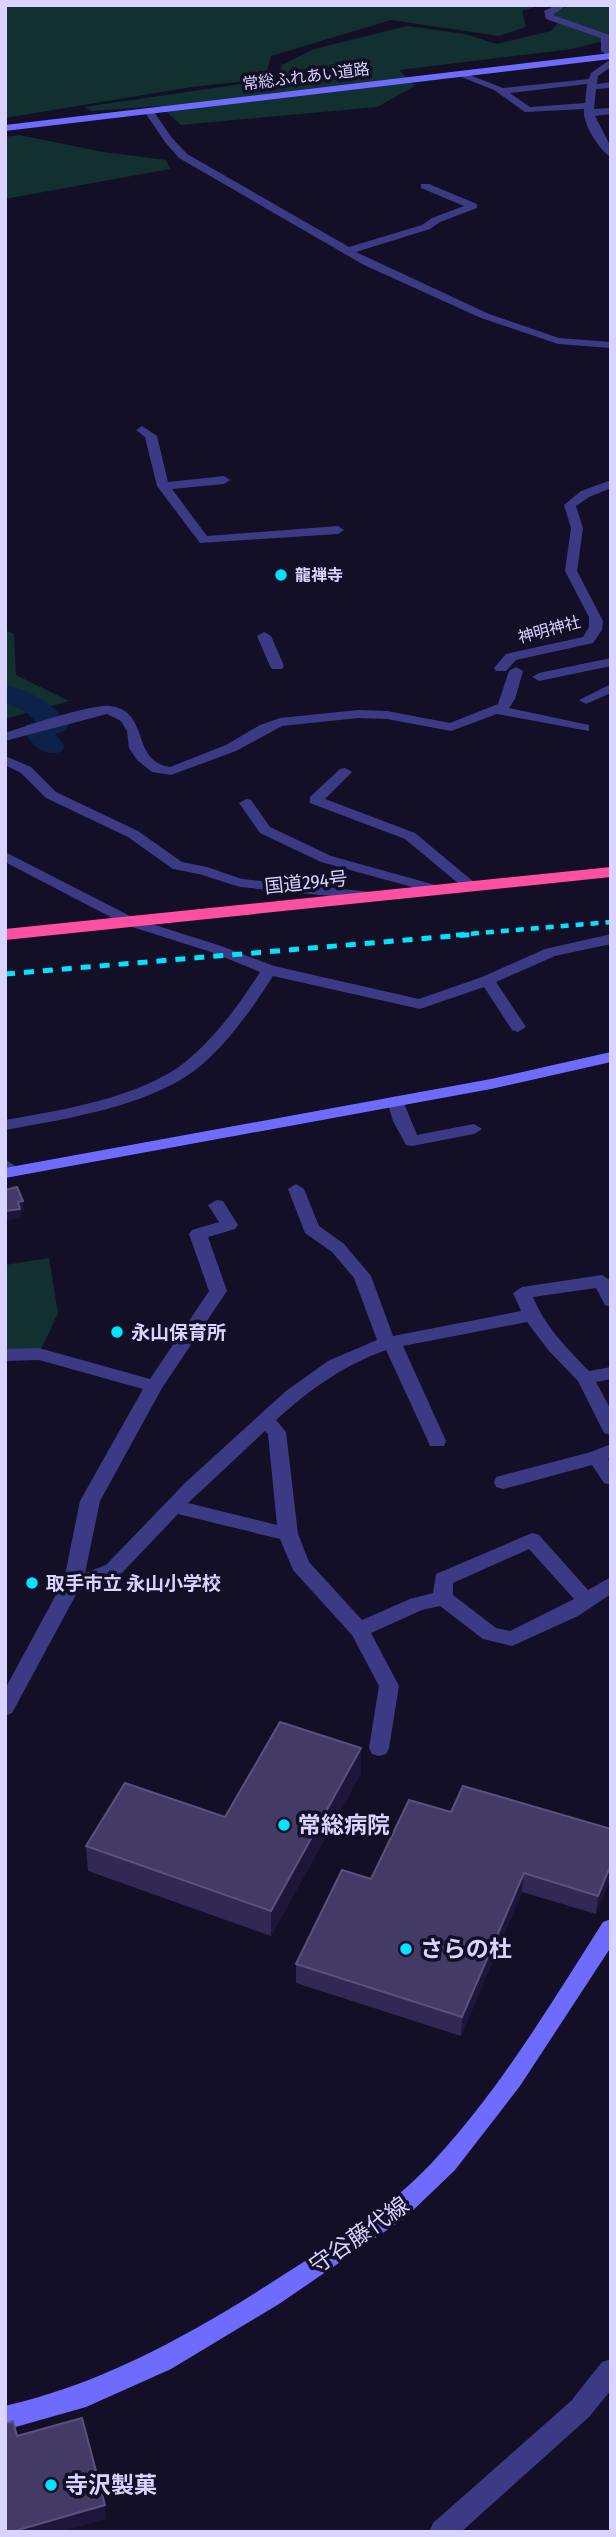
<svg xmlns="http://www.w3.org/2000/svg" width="616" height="2537" font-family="'Fira Sans Condensed','Noto Sans JP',sans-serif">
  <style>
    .green { fill: #12302f }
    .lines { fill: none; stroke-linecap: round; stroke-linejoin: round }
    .river { fill: #0c2248; fill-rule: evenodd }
    .street { fill: #3d3a85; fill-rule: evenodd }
    .secondary { fill: #6f6bff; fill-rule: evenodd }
    .highway { fill: #ff4fa3; fill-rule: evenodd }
    .rail-far1 { stroke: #00e5ff; stroke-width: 4.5; stroke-dasharray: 8 7; stroke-linecap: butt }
    .rail { stroke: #00e5ff; stroke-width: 5; stroke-dasharray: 10 9; stroke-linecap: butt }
    .wall { fill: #312854 }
    .shaded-wall { fill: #1d163a }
    .building { fill: #433a66; stroke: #5a527e; stroke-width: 2 }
    .poi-dot { fill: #00e5ff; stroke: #130f26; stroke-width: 2.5 }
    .labels { text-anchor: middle; stroke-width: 7; stroke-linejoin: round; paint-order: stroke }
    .far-street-label { font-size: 16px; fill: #d9d4ff; stroke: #130f26 }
    .far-poi-label { font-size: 16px; font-weight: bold; fill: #d9d4ff; stroke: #130f26; text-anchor: start }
    .street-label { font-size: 19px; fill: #d9d4ff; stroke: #130f26 }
    .poi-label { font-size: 19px; font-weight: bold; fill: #d9d4ff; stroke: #130f26; text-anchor: start }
    .near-poi-label { font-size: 23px; font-weight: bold; fill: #d9d4ff; stroke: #130f26; text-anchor: start }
    .near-street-label { font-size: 23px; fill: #d9d4ff; stroke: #130f26 }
  </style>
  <rect width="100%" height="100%" fill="#130f26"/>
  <path class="green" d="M5 5H542L522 11 526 27 499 36 391 20 271 56 265 79 192 87 5 118Z
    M571 5H611V39L572 49 399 70 415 86 377 107 181 125 160 106 92 111 84 107 275 79 282 65 314 49 407 26 465 34 497 44 551 31 558 23 551 13Z
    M19 135 103 152 166 160 170 169 5 199V137Z
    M5 630 14 634 16 675 69 701 5 719Z
    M49 1258 58 1313 39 1354 5 1355V1265Z"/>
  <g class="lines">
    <path class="river" d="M5 685C31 691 53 703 69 725L65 731 55 734 65 746 61 752C42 757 33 745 23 730L27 724 36 722 23 710 5 703Z"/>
    <path class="street" d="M556 5H567L553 15 609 35 611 58 601 51V38L546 19 544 11Z
      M605 5H611V9Z
      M611 59V67L598 76 597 84 611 82V88L596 89 594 109 611 108V114L595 116 611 147V157C599 150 582 123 584 109L525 112 494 90 454 74 462 72 503 88 589 79 591 73ZM587 84 585 103 530 107 510 93Z
      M146 109H152L172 138 187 154 349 247 422 225 432 218 464 206 421 188V184H429L477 204V208L440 222 430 229 356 252 489 314 559 338 611 342V348L558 344 481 318 364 265 179 158 165 142 144 111Z
      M142 426 157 436 168 482 224 476 230 480 224 484 172 489 207 536 338 526 344 530 338 534 200 543 157 486 145 437 136 430Z
      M611 480V488L589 497 576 506 583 528 577 571 603 621 602 630 593 643 516 660 506 671H496L494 668 506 654 583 637 589 627V617L565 571 571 528 564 505 581 491Z
      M264 632 271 636 284 666 282 669H272L270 666 257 636Z
      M611 658V666L539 681 532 677 539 673Z
      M516 667 523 671 515 699 509 708 589 725V731L497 714 451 731 387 719 358 718 282 726 236 751 171 775 152 772 137 760 129 748 127 731 121 721 107 714 5 741V733C27 726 91 704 110 706 151 711 130 761 170 767L226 745 260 725 280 718 358 710 387 711 450 723 498 704 509 671Z
      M611 684V693L586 704 579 700Z
      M5 756 31 767 56 792 138 831 182 862 207 867 242 879 372 892 379 896 372 900 240 887 199 874 173 869 128 837 46 798 21 773 5 765Z
      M345 768 352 772 325 799 415 833 475 883 477 886 475 889H465L405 839 310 803V797L340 769Z
      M246 799 251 800 270 827 331 856 439 886 441 889 434 893 321 862 260 833 239 803Z
      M5 852 136 919 221 946 274 966 419 999 482 977 545 949 611 934V944L555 956 496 982 526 1027 518 1032 512 1030 484 987 420 1009 273 976C254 1006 224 1049 194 1071 145 1107 65 1119 5 1130V1120C59 1111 141 1097 184 1063 215 1038 239 1005 260 972L211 952 126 925 5 862Z
      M395 1096 403 1101 417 1135 474 1124 482 1129 474 1134 412 1146 406 1145 393 1121 387 1101Z
      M5 1159 15 1166 13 1170 5 1171Z
      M296 1184 304 1189 319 1226 344 1244 371 1276 393 1336 521 1311 513 1293 522 1287 602 1275 611 1281V1307L605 1305 596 1288 533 1297C545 1327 567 1348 589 1371L611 1367V1379L596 1382 611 1410V1435L604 1433 578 1381 549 1351 527 1322 403 1346 446 1441 444 1446H430L428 1441 386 1350C344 1365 309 1390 276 1420L286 1432 298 1534 309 1562 362 1620 410 1599 433 1593 436 1574 532 1533 539 1535 588 1590 611 1577V1594L578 1616 512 1646 483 1639 440 1606 422 1610 371 1633 399 1686 389 1748 386 1754 379 1756 372 1754 369 1748 379 1686 352 1635 293 1570 280 1539 178 1514 120 1575 78 1591 12 1713 5 1716V1689L64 1580 80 1501 143 1389 39 1360 5 1361V1349L39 1348 150 1379 209 1291 189 1234 192 1230 219 1222 208 1205 217 1200 223 1201 238 1225 235 1229 208 1237 227 1291 162 1388 100 1501 85 1573 106 1565 186 1482 286 1391 328 1361 377 1340 354 1278 332 1252 305 1233 288 1189ZM265 1431 268 1434 277 1525 188 1503ZM529 1549 574 1599 510 1631 496 1628 453 1595V1583Z
      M611 1444V1458L608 1459 611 1463V1485L604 1483 592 1465 503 1489 496 1487 494 1482 496 1477 591 1452Z
      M611 2359V2390L589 2417 461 2532H429L433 2523 571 2401 602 2362Z"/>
    <path class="secondary" d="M611 53V59L5 131V125Z
      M611 1052V1062L491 1089 5 1178V1168L491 1079Z
      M611 1919V1947L520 2086 455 2170 406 2217 279 2304 171 2369 86 2407 5 2430V2406C116 2380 210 2323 305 2261 352 2230 400 2199 438 2156 502 2086 552 2002 603 1922Z"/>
    <path class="highway" d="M611 867V877L5 940V929Z"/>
    <path class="rail-far1" d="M456 935 611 922"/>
    <path class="rail" d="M5 974 477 934"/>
  </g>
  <path class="wall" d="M361 1748V1773L271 1936 88 1871 86 1846 225 1817Z
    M451 1812 611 1829 596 1914 522 1892 461 2036 296 1983V1964L371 1879Z"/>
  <path class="shaded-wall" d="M23 1201 24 1211H21V1218L5 1221V1211L18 1202Z
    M361 1748V1773L271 1936V1911Z
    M611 1864V1878L596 1914 598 1896Z
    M524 1873 522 1892 461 2036 462 2017Z
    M105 2505 106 2519 61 2532H11Z"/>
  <path class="building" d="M17 1187 23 1201 18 1202 20 1209 5 1211V1190Z
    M280 1722 361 1748 271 1911 86 1846 125 1783 225 1817Z
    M463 1786 611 1829V1864L598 1896 524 1873 462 2017 296 1964 342 1870 371 1879 409 1800 451 1812Z
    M82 2418 105 2505 11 2532H5V2424L13 2421 17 2436Z"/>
  <g class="poi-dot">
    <circle cx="281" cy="575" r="7"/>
    <circle cx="117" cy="1332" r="7"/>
    <circle cx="32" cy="1583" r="7"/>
    <circle cx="284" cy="1825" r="7"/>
    <circle cx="406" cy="1949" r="7"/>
    <circle cx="51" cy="2485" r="7"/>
  </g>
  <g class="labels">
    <g class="far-street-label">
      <text transform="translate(306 76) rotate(-7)" y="6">常総ふれあい道路</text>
      <text transform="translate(549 629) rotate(-15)" y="6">神明神社</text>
    </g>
    <g class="far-poi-label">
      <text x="295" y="581">龍禅寺</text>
    </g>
    <g class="street-label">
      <text transform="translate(306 882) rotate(-6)" y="7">国道294号</text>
    </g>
    <g class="poi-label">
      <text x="131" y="1339">永山保育所</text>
      <text x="46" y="1590">取手市立 永山小学校</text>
    </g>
    <g class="near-poi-label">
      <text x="298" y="1833">常総病院</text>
      <text x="420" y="1957">さらの杜</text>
      <text x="65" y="2493">寺沢製菓</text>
    </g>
    <g class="near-street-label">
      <text transform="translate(359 2235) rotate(-35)" y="8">守谷藤代線</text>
    </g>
  </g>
  <rect width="616" height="2537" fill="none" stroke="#d9d4ff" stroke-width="14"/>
</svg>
